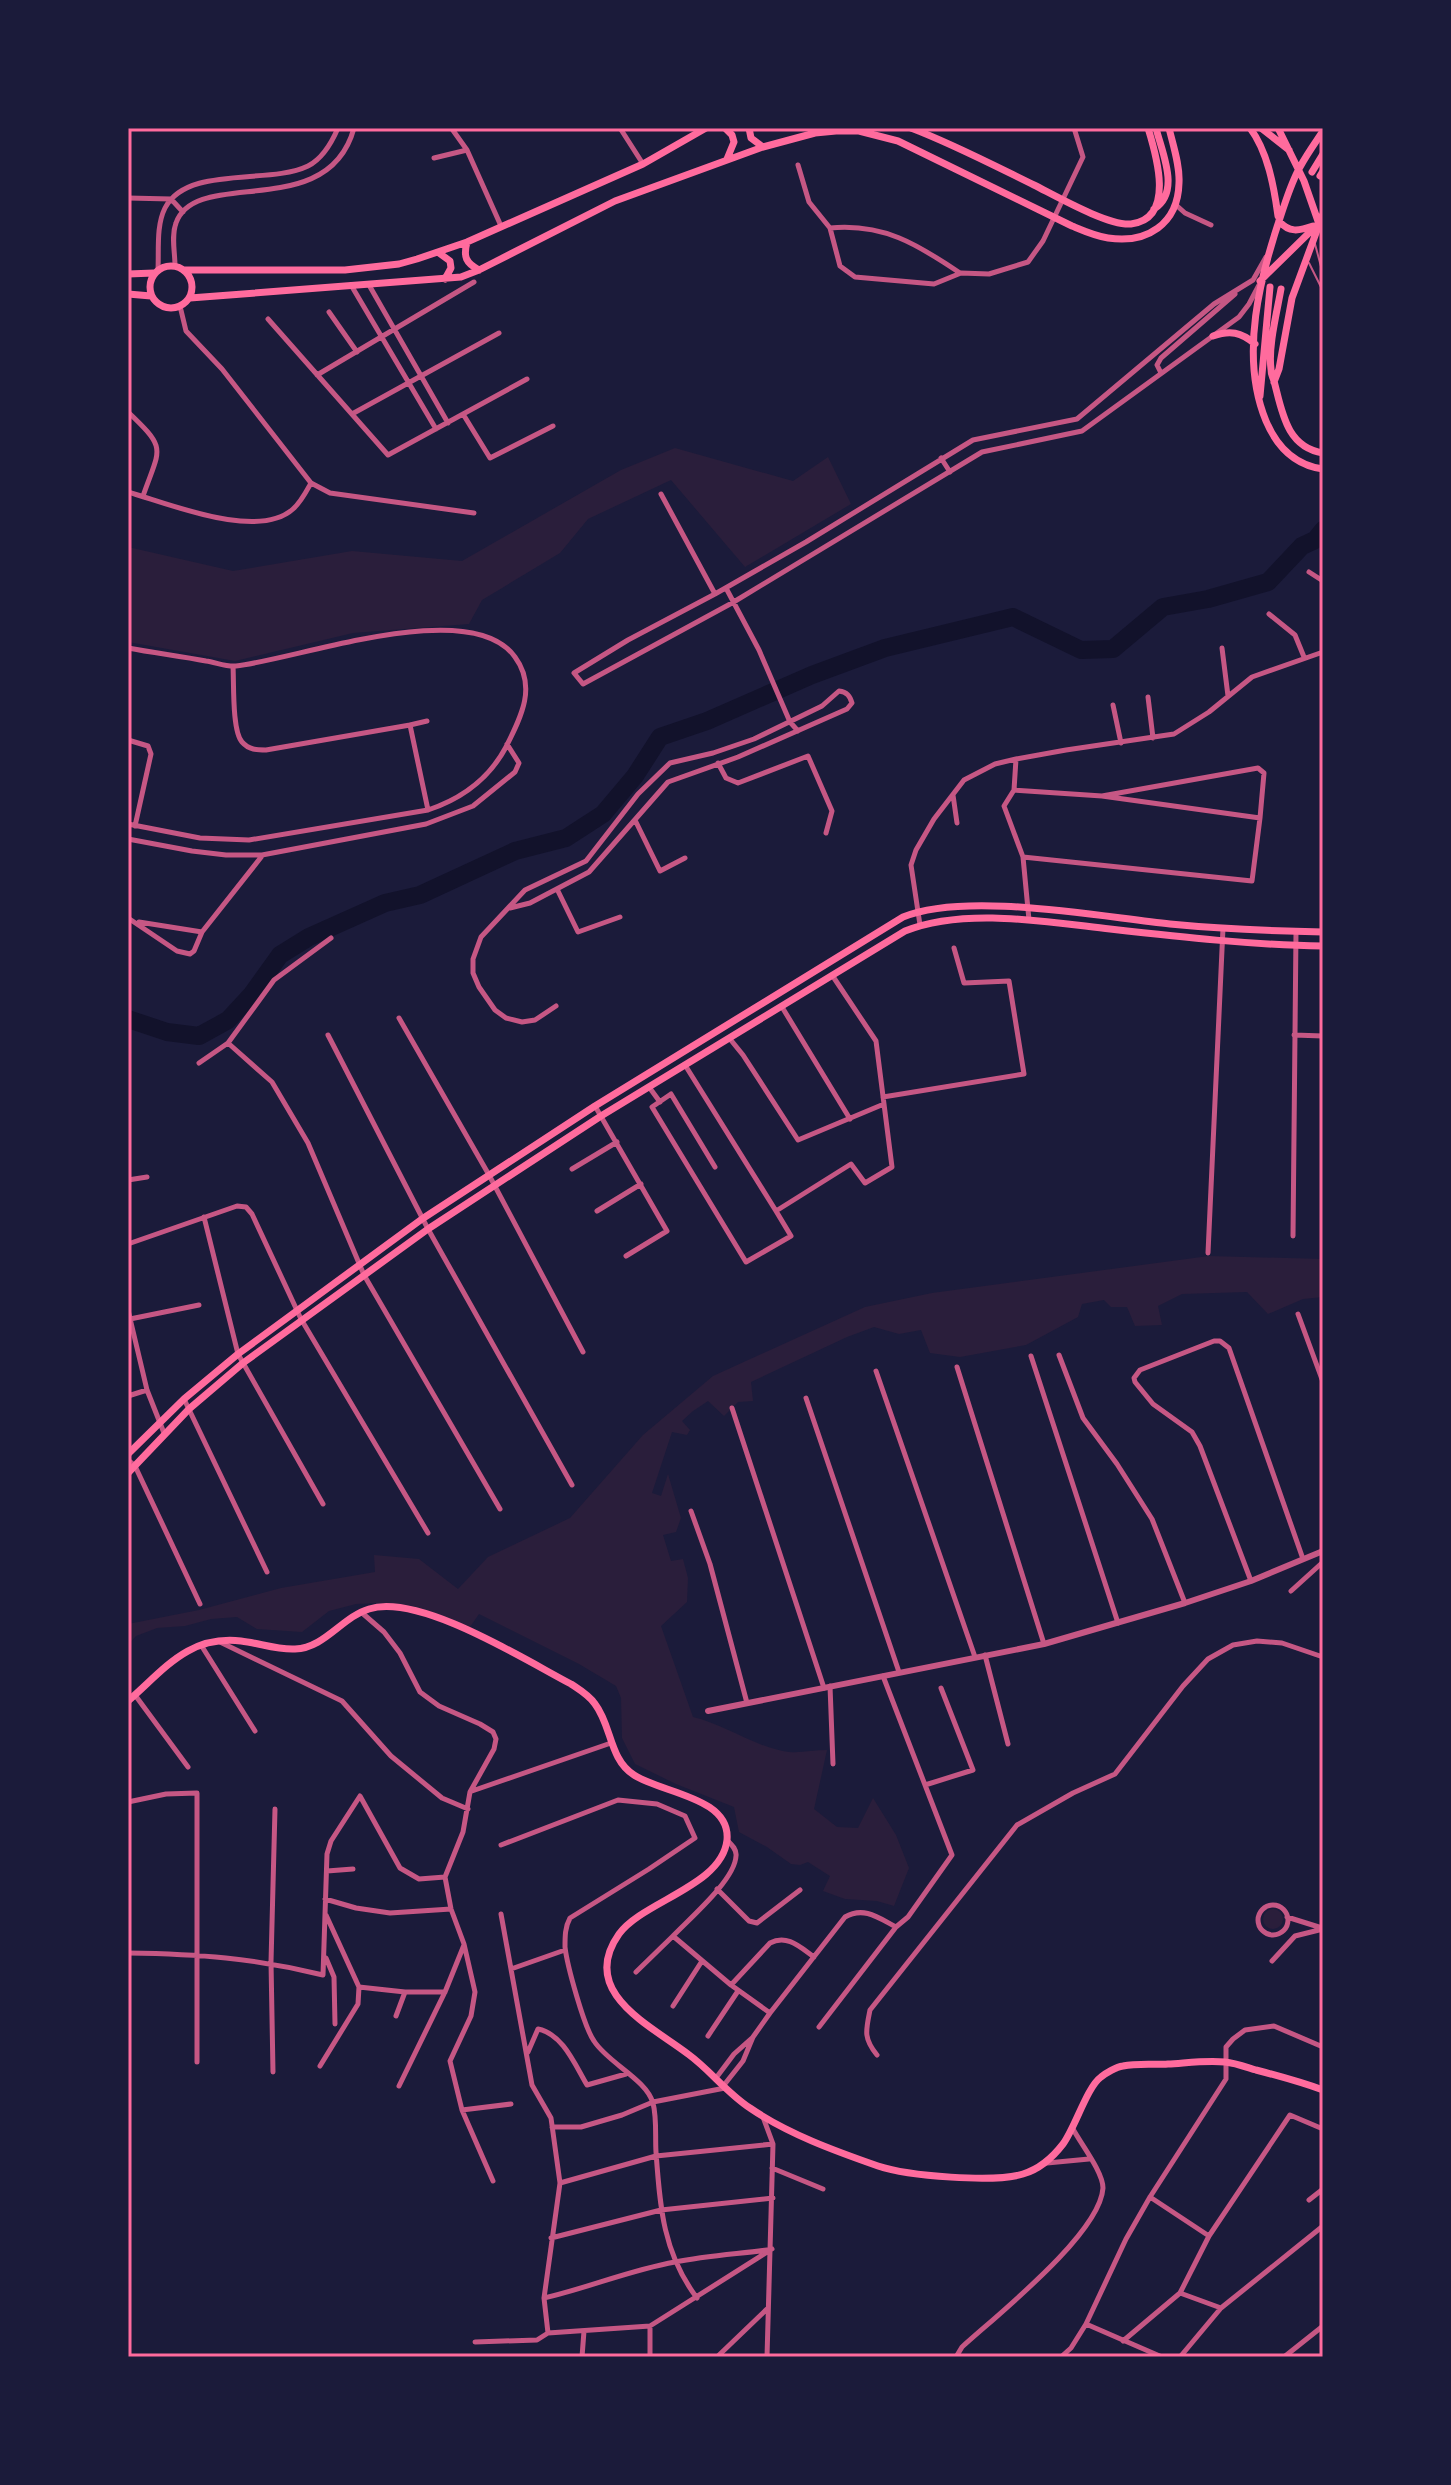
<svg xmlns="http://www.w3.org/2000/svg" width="1451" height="2485" font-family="'Varela Round',sans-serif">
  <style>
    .green { fill: #2a1e3b }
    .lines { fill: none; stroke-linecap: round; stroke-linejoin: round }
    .river { stroke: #12122b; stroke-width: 18 }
    .service { stroke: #c65784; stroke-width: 2 }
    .minor { stroke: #c65784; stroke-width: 5 }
    .tertiary { stroke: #c65784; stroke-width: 6 }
    .secondary { stroke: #ff6b9d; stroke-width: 7 }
    .neatline { fill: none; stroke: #ff6b9d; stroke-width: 3 }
  </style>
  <rect width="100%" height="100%" fill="#1b1b3a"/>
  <path class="green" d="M675 448 793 481 828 457 851 504 745 567 671 480 588 519 560 553 482 600 469 624 353 633 235 661 128 642V547L233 571 352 551 462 561 621 470Z
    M1209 1256 1323 1259V1297L1303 1299 1268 1314 1247 1292 1182 1294 1158 1306 1162 1325 1135 1326 1127 1307H1111L1104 1300 1082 1304 1078 1317 1026 1345 960 1357 930 1353 921 1330 899 1334 874 1327 847 1337 751 1382 753 1401 738 1402 724 1416 708 1401 693 1411 682 1421 690 1430 687 1435 672 1432 652 1493 661 1496 668 1474 681 1518 676 1532 663 1535 671 1561 683 1559 688 1578 687 1602 661 1626 693 1717C724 1724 759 1749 789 1752 801 1753 815 1750 827 1750L814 1809 837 1827 858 1828 873 1798 896 1835 909 1868 894 1906 877 1901 845 1899 823 1891 830 1876 808 1862 800 1865 791 1864 767 1847 739 1832 734 1807 676 1784 635 1764 622 1738 621 1698 616 1686 579 1664 479 1614 470 1627 413 1606 381 1603 356 1604 329 1611 302 1632 257 1629 237 1617 211 1619 185 1626 157 1628 136 1636 128 1645V1624L199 1610 281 1588 375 1572 374 1555 419 1559 458 1589 488 1557 570 1518 643 1435 713 1376 865 1307 932 1293Z
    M1263 1919a10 10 0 1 1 20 0a10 10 0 1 1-20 0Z"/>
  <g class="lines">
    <path class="river" d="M128 1019 167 1032 199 1036 228 1020 252 994 280 955 309 937 385 903 420 895 515 851 566 838 603 814 635 776 660 737 707 721 812 675 885 648 1013 617 1081 650 1113 649 1163 607 1208 599 1268 582 1302 546 1315 540 1323 530"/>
    <path class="service" d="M1315 244 1323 274
      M1309 263 1323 291"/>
    <path class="minor" d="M620 128 643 164
      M452 129 467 150 501 226
      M434 158 467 150
      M798 165 809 202 830 228 840 266 855 277 934 284 961 273 989 274 1028 262 1043 241 1083 157 1074 128
      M128 198 171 199 183 212
      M1176 205 1185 213 1211 225
      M830 228C883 223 917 244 960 273
      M175 266C175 252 171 236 176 223 196 166 328 224 354 128
      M158 269C159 250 156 226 165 208 187 165 269 185 308 166 322 159 332 142 338 128
      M351 285 436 429
      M369 285 448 423
      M1259 285 1249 304 1239 317 1082 431 982 452 732 603 583 684 574 673 628 640 715 594 806 542 973 440 1077 419 1214 304 1253 280 1266 257
      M180 306 186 331 222 369 311 483 330 493 474 513
      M329 312 357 352
      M268 319 388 455 527 379
      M1161 373 1157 365 1161 358 1235 294
      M317 375 474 282
      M128 412C168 450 160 447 143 496
      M352 414 499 333
      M463 414 490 458 553 426
      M941 458 950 472
      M128 492C167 503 258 541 293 509 301 502 306 492 311 483
      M661 494 715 594
      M1309 572 1323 581
      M726 588 759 650 790 722 798 731
      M1269 614 1295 635 1304 657
      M128 648C154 653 180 656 206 661 215 662 226 667 236 666 299 659 471 595 515 657 537 687 521 717 506 747 489 779 461 799 428 810L249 840 200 838 128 824
      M1222 648 1228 696
      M233 666C234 683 232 731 242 742 249 750 257 750 266 750L410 725 428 810
      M1148 697 1153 738
      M1113 705 1121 743
      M410 725 427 721
      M128 740 148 746 151 754 135 826
      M1016 759 1014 790 1004 806 1023 857 1029 920
      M718 763 726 778 738 783 808 756 832 811 826 833
      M1014 790 1102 796 1260 818
      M953 795 957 823
      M635 820 660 871 685 858
      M128 839 192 851 226 855H262L426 824 473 806 515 772 519 763 507 744
      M1023 857 1252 881 1260 818 1264 773 1258 768 1102 796
      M557 889 578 932 620 917
      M510 908 530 903 589 872 668 782 738 757 847 709 852 703C850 696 847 692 839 691L822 706 754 739 713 753 670 763 638 794 586 861 525 890 481 937 473 959V973L479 987 495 1010 506 1018 522 1022 535 1020 556 1006
      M128 918 177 951 190 954 194 951 202 932 262 856
      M139 922 202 932
      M920 925 911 865 916 850 934 819 964 780 995 764 1016 759 1066 750 1174 734 1209 712 1252 677 1323 652
      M782 1007 850 1119
      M399 1018 489 1175 583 1352
      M328 1035 428 1229 572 1485
      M1294 1035 1323 1036
      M730 1039 743 1055 798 1140 884 1104
      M228 1043 272 1082 308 1143 364 1275 500 1509
      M199 1063 228 1043 274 980 331 938
      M685 1065 776 1211
      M649 1087 660 1102
      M883 1097 1024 1074 1009 981 964 983 954 948
      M595 1106 667 1231 626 1256
      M715 1167 671 1094 652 1107 746 1262 791 1236 776 1211 851 1164 865 1183 892 1167 876 1041 832 975
      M572 1169 617 1142
      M128 1180 147 1177
      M597 1211 641 1184
      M204 1217 238 1354 323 1504
      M1293 1236 1296 932
      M128 1244 237 1206 246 1207 252 1214 301 1319 428 1533
      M1208 1253 1223 928
      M128 1310 147 1390 164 1433
      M1298 1314 1323 1382
      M130 1319 199 1305
      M1059 1355 1083 1418 1117 1464 1152 1519 1185 1603
      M1031 1356 1118 1623
      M957 1367 1044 1644
      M876 1371 975 1657
      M128 1396 147 1390
      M806 1398 899 1672
      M184 1399 267 1572
      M732 1408 824 1688
      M128 1460 135 1466 200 1604
      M691 1511 710 1564 747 1703
      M1251 1581 1200 1446 1192 1432 1153 1404 1135 1382 1134 1378 1140 1370 1214 1341H1220L1229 1348 1303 1559
      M1291 1591 1323 1562
      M361 1612 384 1632 400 1653 420 1692 439 1706 480 1724 493 1732 496 1739 494 1749 470 1792 463 1832 445 1877 451 1909 464 1944 475 1992 471 2016 450 2061 462 2110 493 2181
      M220 1642 342 1701 391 1756 442 1798 468 1809
      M201 1645 255 1731
      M985 1655 1008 1744
      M830 1686 833 1764
      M135 1695 188 1767
      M925 1785 973 1770 941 1688
      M472 1791 611 1743
      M128 1802 166 1794 197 1793V2062
      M727 1840C731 1844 737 1849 736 1856 735 1880 689 1919 673 1936L731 1985 770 1943C787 1934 800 1947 814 1957
      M501 1845 618 1800 657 1804 685 1816 695 1838 649 1869 570 1918C565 1927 565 1936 565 1947 567 1965 584 2027 594 2041 608 2063 646 2079 653 2103 657 2118 655 2137 656 2152 660 2207 663 2253 697 2298
      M327 1871 353 1869
      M717 1889 749 1921 757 1923 800 1890
      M325 1899 356 1908 390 1913 451 1909
      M1258 1920a15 15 0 1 1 30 0a15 15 0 1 1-30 0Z
      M501 1914 532 2085 551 2118 560 2183 544 2298 548 2333
      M1287 1917 1322 1928
      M128 1953C198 1954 254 1958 323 1975L327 1854 331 1841 360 1796 400 1868 419 1879 445 1877
      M326 1958 334 1977 335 2024
      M1272 1961 1295 1936 1323 1929
      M511 1969 565 1950
      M636 1972 673 1936
      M731 1985 770 2013
      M359 1987 405 1992H445
      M673 2006 702 1961
      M396 2016 405 1992
      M819 2027 896 1927
      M708 2036 738 1991
      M528 2052 538 2029C563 2034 575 2065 587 2085L626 2074
      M877 2055C863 2038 866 2030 870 2010L1017 1825 1073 1793 1115 1774 1183 1686 1208 1659 1233 1645 1257 1641 1282 1643 1323 1657
      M320 2066 358 2004 359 1987 326 1915
      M273 2072 271 1962 275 1809
      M716 2078 734 2054 752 2038
      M724 2085 743 2061 753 2037 770 2013 845 1917C864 1906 879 1918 896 1927L908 1917 952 1855 883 1676
      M399 2086 445 1992 464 1945
      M462 2110 511 2104
      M763 2117 773 2144 767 2357
      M552 2127H581L622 2115 653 2102 725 2088
      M1047 2163 1089 2159
      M772 2168 823 2189
      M560 2183 656 2156 773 2144
      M1150 2197 1209 2236
      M1309 2200 1323 2189
      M551 2238 661 2210 773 2198
      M1180 2293 1221 2308
      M544 2298C588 2288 630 2270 675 2262 705 2256 736 2254 767 2250
      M1086 2324 1162 2357
      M650 2326V2357
      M1123 2341 1180 2293 1209 2236 1290 2115 1323 2129
      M475 2342 537 2340 548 2333 650 2326 772 2249
      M582 2357 584 2331
      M717 2357 768 2308
      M956 2357 962 2347C997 2315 1100 2234 1103 2188 1103 2172 1081 2144 1073 2129
      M1061 2357 1071 2348 1086 2324 1126 2239 1150 2197 1226 2079V2047L1233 2039 1245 2030 1274 2026 1323 2047
      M1180 2357 1221 2308 1323 2226
      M1284 2357 1323 2326"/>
    <path class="tertiary" d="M708 1711 1044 1644 1185 1603 1251 1581 1323 1551"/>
    <path class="secondary" d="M725 128 732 135 734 142 727 159
      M749 128 751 138 763 147
      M911 128C953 144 993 165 1034 185 1056 196 1108 226 1131 224 1176 219 1156 154 1148 128
      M1250 128C1268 152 1274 187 1278 216
      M1261 128 1289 150
      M1278 128 1304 181 1319 224
      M1323 131C1315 143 1307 154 1300 167 1292 181 1287 197 1282 212 1260 276 1239 356 1266 421 1277 447 1294 465 1323 469
      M1312 172 1323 154
      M1320 176 1323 171
      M1154 209C1181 192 1162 153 1156 128
      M1279 221C1289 233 1299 231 1313 226
      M467 242C463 257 466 263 479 270
      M439 253 450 261 451 268 445 279
      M150 287a21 21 0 1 1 42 0a21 21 0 1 1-42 0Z
      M184 270H345L399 264 417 259 467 242 643 164 706 128
      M128 274 154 273
      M1260 281 1316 226
      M1281 289C1277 312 1268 346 1271 369 1271 375 1272 375 1274 381 1282 411 1286 447 1323 453
      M128 294 151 296
      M190 298 461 277 479 270 615 201 763 147 815 133 836 131H859L898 141 1072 226C1084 231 1095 236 1108 238 1147 244 1178 224 1179 183 1180 165 1173 145 1169 128
      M1213 336C1230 330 1241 332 1255 344
      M1274 382 1279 369 1292 298 1323 214
      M1260 396 1270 287
      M128 1454 184 1399 238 1354 422 1219 595 1106 903 917C967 891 1100 917 1170 924 1221 929 1272 931 1323 932
      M128 1473 189 1409 243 1363 428 1229 601 1116 905 931C964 907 1048 922 1110 929 1181 937 1252 945 1323 946
      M128 1701C164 1670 188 1635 241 1641 259 1643 277 1650 295 1649 325 1648 342 1617 369 1609 419 1593 525 1660 571 1684 580 1690 589 1695 595 1704 612 1726 609 1759 634 1775 661 1793 731 1797 727 1840 722 1886 643 1901 619 1934 578 1992 650 2025 688 2054 710 2070 727 2093 750 2108 788 2134 835 2151 878 2166 908 2176 994 2183 1023 2174 1040 2169 1053 2157 1063 2144 1075 2128 1087 2087 1101 2077 1106 2073 1116 2067 1123 2066 1137 2063 1154 2065 1168 2064 1186 2063 1207 2060 1225 2062 1235 2063 1246 2067 1256 2070 1279 2076 1301 2082 1323 2090"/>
  </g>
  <rect width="1451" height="2485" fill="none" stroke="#1b1b3a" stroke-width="260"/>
  <rect x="130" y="130" width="1191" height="2225" class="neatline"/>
</svg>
